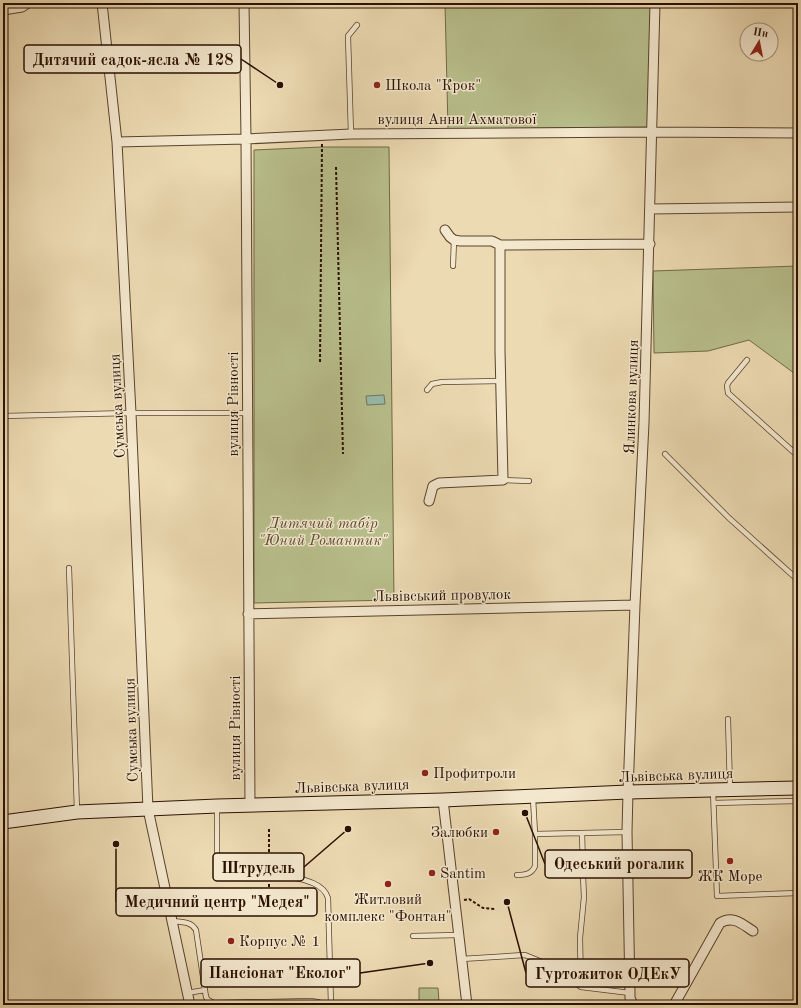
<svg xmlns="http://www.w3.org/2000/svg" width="801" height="1008" font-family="'Old Standard TT',serif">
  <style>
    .green { fill: #b8bf8c; stroke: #716846 }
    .water { fill: #99bbab; stroke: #6d7767 }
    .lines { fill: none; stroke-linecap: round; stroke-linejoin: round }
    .service-casing { stroke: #5a422d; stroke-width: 6 }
    .minor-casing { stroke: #5a422d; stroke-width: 11 }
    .secondary-casing { stroke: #2a1001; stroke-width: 15 }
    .path { stroke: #2a1001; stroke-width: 2; stroke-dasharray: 3 2; stroke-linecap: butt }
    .service { stroke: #f3e7cd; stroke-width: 4.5 }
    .minor { stroke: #f3e7cd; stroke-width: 9 }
    .secondary { stroke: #f3e7cd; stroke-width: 13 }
    .poi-dot { fill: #8f2418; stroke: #f3e7cd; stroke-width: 1.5 }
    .labels { text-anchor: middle; stroke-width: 3; stroke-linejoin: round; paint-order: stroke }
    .poi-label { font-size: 15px; fill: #2a1001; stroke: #f3e7cd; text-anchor: start }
    .street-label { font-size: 15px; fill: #2a1001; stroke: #f3e7cd }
    .park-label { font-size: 15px; font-style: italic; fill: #5c4d32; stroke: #f3e7cd }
    .leader { fill: none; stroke: #2a1001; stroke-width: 1.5 }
    .callout-dot { fill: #2a1001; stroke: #f3e7cd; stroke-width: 1.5 }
    .callout { fill: #f3e7cd; stroke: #2a1001; stroke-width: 1.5 }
    .callout-label { font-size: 16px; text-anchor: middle; font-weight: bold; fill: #2a1001 }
  </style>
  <rect width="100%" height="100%" fill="#ecdab2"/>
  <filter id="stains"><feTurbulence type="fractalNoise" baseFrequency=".005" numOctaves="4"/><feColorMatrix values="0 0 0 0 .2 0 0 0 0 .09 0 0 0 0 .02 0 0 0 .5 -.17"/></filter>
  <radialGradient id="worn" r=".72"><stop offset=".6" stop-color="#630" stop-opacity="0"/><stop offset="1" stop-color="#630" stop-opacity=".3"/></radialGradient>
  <path class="green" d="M445 3H651L652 127 448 129Z
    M322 147H389L394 600 254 603V150Z
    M798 266V376L749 340 708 351 654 353 653 271Z
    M419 988H438L439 1002 419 1003Z"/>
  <path class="water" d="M384 395 385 404 367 405 366 396Z"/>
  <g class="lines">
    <g class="service-casing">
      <path id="service" d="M351 134 348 36 357 25
        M453 266 454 240
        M747 360 728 383 727 386 728 393 798 456
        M427 390 432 384 442 382 500 381
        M3 416 131 413H247
        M665 454 729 518 798 580
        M503 480 529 481
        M69 568 77 811
        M728 719 730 788
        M713 791 717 896 798 893
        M714 803 798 801
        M217 806V861C218 871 219 875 229 878L292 877C306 880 324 884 328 898L331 1005
        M582 833 583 867
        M535 834 627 832
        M517 875C525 875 532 874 535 866V834L533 798
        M172 921C181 922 191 921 196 930L206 997 208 1000 214 1003 310 1001 318 1002 326 1005
        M413 936 458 935
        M461 959 525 955 552 966 581 987 630 993
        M581 987 580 938 584 897 583 876
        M187 993 205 990"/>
    </g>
    <g class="minor-casing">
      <path id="minor" d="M102 3 117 142 131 413 148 809 190 1005
        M244 3 246 139 250 805
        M3 10 22 7 28 3
        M117 142 246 139 351 134 652 132 798 133
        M650 209 798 207
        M445 230 450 237 454 240 460 241H492L500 245 650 244
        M429 501 433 486 439 483 503 480 500 351V245
        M248 614 635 605
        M443 800 467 1005
        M633 1005 630 998V993L627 832 628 792 635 605 644 423 655 3
        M674 1005 720 923C733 915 742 924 753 931"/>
    </g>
    <g class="secondary-casing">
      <path id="secondary" d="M3 822 77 812 148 809 217 806 443 800 628 792 798 788"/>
    </g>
    <path class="path" d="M336 167 343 454
      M320 362 322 144
      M269 829V870
      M269 884V891
      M464 900 469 899 483 908 495 909"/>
    <use href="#service" class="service"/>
    <use href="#minor" class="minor"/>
    <use href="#secondary" class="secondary"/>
  </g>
  <g class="poi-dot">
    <circle cx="377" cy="85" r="4"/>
    <circle cx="425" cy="773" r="4"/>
    <circle cx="496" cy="832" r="4"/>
    <circle cx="730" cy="861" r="4"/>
    <circle cx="432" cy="873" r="4"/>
    <circle cx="388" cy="884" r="4"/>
    <circle cx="231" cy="941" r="4"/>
  </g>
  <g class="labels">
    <g class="poi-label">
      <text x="385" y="90">Школа "Крок"</text>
      <text x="433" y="778">Профитроли</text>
      <text x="488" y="837" text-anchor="end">Залюбки</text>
      <text x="440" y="878">Santim</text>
      <text x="730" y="881" text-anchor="middle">ЖК Море</text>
      <text x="388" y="904" text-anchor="middle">Житловий<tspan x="388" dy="17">комплекс "Фонтан"</tspan></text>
      <text x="239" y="946">Корпус № 1</text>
    </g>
    <g class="street-label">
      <text x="457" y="124">вулиця Анни Ахматової</text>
      <text transform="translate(631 397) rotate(-88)" y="5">Ялинкова вулиця</text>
      <text transform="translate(233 404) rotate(-90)" y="5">вулиця Рівності</text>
      <text transform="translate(117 406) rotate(-93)" y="5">Сумська вулиця</text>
      <text transform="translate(442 595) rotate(-1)" y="5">Львівський провулок</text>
      <text transform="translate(235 728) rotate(-90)" y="5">вулиця Рівності</text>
      <text transform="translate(131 730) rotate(-92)" y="5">Сумська вулиця</text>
      <text transform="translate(676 775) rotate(-2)" y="5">Львівська вулиця</text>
      <text transform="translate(352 786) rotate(-2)" y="5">Львівська вулиця</text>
    </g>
    <g class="park-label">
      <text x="323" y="528">Дитячий табір<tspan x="323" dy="17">"Юний Романтик"</tspan></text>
    </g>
  </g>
  <path class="leader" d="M280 85L241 59M525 813L545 864M348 829L304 867M116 844L116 902M430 963L360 973M507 902L526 973"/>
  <g class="callout-dot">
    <circle cx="280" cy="85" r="4"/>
    <circle cx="525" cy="813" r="4"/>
    <circle cx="348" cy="829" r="4"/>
    <circle cx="116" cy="844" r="4"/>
    <circle cx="430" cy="963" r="4"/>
    <circle cx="507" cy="902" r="4"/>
  </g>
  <g class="callout">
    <rect x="24" y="45" width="217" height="28" rx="4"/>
    <rect x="545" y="850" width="147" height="28" rx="4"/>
    <rect x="213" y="853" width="91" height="28" rx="4"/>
    <rect x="116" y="888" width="201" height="28" rx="4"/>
    <rect x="201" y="959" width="159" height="28" rx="4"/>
    <rect x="526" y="959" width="163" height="28" rx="4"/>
  </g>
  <g class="callout-label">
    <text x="133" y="65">Дитячий садок-ясла № 128</text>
    <text x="619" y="869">Одеський рогалик</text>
    <text x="258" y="873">Штрудель</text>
    <text x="217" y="907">Медичний центр "Медея"</text>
    <text x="280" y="978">Пансіонат "Еколог"</text>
    <text x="608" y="979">Гуртожиток ОДЕкУ</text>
  </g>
  <rect width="801" height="1008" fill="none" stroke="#ecdab2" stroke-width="16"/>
  <rect x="4" y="4" width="793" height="1000" fill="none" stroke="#2a1001" stroke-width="2"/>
  <rect x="8" y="8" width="785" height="992" fill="none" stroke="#2a1001"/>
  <g transform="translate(759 42) rotate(10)"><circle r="19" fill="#f3e7cd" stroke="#a3917b"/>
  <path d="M0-3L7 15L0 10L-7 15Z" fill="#8f2418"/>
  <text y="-6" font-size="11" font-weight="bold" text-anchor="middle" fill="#2a1001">Пн</text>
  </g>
  <rect width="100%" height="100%" filter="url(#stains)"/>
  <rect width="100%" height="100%" fill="url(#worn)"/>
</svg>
